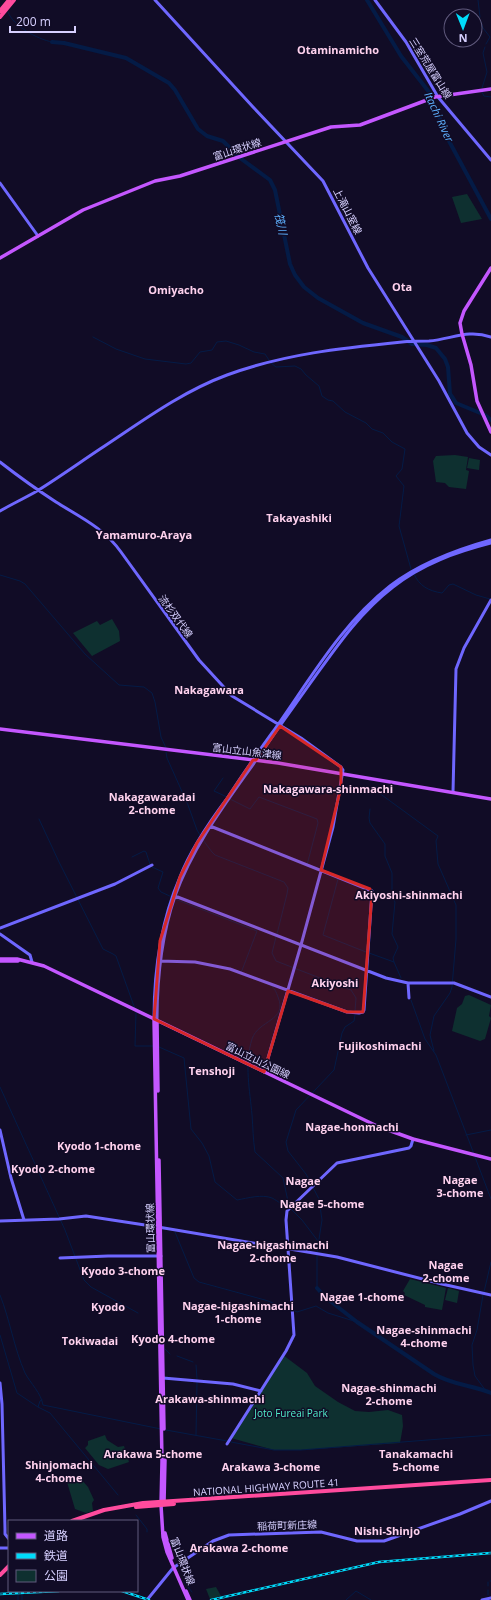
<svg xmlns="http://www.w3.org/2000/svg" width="491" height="1600" font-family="'Open Sans','Noto Sans JP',sans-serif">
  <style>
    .green { fill: #0e3030 }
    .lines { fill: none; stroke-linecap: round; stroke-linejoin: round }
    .stream { stroke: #041b46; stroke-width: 1 }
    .river { stroke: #041b46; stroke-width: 4 }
    .secondary { stroke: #6f67ff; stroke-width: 3 }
    .primary { stroke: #c457ff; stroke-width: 3.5 }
    .highway { stroke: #ff4b9d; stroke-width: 4 }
    .rail-casing { stroke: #00dcfb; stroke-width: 2.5 }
    .rail { stroke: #110c26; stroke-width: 1; stroke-dasharray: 3; stroke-linecap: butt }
    .marked { fill: #d62828; fill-opacity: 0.2; stroke: #d62828; stroke-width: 3; stroke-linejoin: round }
    .labels { text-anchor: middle; stroke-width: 3; stroke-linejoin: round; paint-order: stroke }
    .street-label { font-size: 10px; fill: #d7d0ff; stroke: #110c26 }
    .park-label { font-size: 10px; fill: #4fecc9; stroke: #110c26 }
    .neighbourhood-label { font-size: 11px; font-weight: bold; fill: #ffd2ee; stroke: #110c26 }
    .water-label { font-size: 11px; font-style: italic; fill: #5eb1ff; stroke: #110c26 }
  </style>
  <rect width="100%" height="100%" fill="#110c26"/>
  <path class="green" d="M467 194 482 219 461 223 452 197Z
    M455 455 468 457 466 470 469 471 466 489 449 487 445 483 436 482 433 461 436 456Z
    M469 458 480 460 479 470 467 468Z
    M112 619 119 631 120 641 92 656 73 633 97 621 100 625Z
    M469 995 491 1005 489 1016 491 1018 485 1039 480 1041 452 1031 457 1008 462 1004 465 996Z
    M410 1279 446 1288 442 1310 425 1307V1305L404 1295 405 1293 403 1291Z
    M448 1288 459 1291 457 1303 445 1300Z
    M283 1355 307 1373 315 1386 338 1402 355 1411 369 1412 388 1410 402 1415 403 1426 400 1443 301 1450H274L231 1438Z
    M105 1435 107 1440 118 1447 124 1446 129 1462 108 1469 99 1465 85 1448 88 1445V1441Z
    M80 1478 88 1487 94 1500 92 1503 93 1511 86 1513 75 1509 67 1482Z
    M216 1587 221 1596 210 1599 206 1589Z"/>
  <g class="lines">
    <path class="stream" d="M478 0 480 17
      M8 12C13 26 37 39 52 42
      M481 22 483 28 490 37 486 44
      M482 88 487 72 483 53 485 47
      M482 92 484 96 491 97
      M93 337 116 349 145 359 186 364 191 363 200 352 212 350 217 342 226 341 239 345 254 352 265 354 269 360
      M271 363 276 367 295 366 301 369 306 375 319 386 322 396 328 400 333 401 345 412 366 423 372 429 383 433 392 442 405 449 402 469 396 476 404 486 399 526 411 569
      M414 574C419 586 429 591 442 593L449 585 453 584 476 595 490 599
      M0 575 20 581 25 584 85 654 119 685 144 687 152 693 155 702 161 737 166 748
      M166 752 167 758 188 805 197 830 200 835
      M223 778 214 791 227 797
      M375 790 438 836 436 841 438 864 456 905V939L452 987 450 993 434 1016 430 1035 434 1051
      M230 799 250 809 259 797 317 819 318 823 307 865
      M370 809 369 818 370 823 385 844V856L392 873V897L395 902 392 934 398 947 393 958 394 962
      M39 819 59 862 103 949 113 954 116 956 135 1009
      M203 840 212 852 215 855 284 882 288 888 287 894 277 934
      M132 857 144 851 146 852 150 864
      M152 867 163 872 158 888 161 892 172 897
      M338 879 323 935 366 952
      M175 899 257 931 241 973
      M276 937 272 953 276 961 351 990 356 998 355 1011
      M369 953 394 962 401 978
      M270 985C275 988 276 992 278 997 288 1021 258 1020 252 1039 244 1064 250 1091 252 1115 253 1127 253 1140 255 1152L283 1178 289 1206
      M411 1000 425 1039 436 1055 474 1154
      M136 1012 135 1046H154
      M159 1047 184 1058 191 1129 202 1143 209 1156 215 1182 237 1200C248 1198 262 1194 272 1198 278 1201 283 1206 289 1207L302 1220 318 1241
      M0 1087 65 1230 84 1280 91 1287 138 1313
      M466 1135 491 1130
      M475 1157 491 1199
      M175 1232 194 1278 199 1282 265 1300 290 1309
      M317 1252 322 1220 319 1199 306 1174 288 1151 286 1142 296 1110 334 1070 342 1033 345 1027 354 1021 355 1015
      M317 1255V1288
      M484 1292 491 1262
      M0 1295C10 1320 14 1348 25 1373 31 1384 41 1393 43 1405L161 1429
      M483 1295 477 1330 472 1345 473 1365 475 1376 486 1391
      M293 1310 297 1312 316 1306 328 1313 357 1322
      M0 1335 17 1393 38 1407
      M165 1349 170 1354
      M177 1356 193 1362
      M196 1365 197 1379
      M42 1400 40 1401 38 1407 50 1413 118 1495
      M166 1430 227 1441
      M196 1435 197 1382
      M231 1442 274 1450H301L491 1435
      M136 1515 147 1529V1532
      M490 1581H491
      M184 1582 192 1592
      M488 1582V1586
      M488 1590V1595
      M18 1591V1600
      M22 1591V1600
      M346 1600 356 1591 371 1600"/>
    <path class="river" d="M367 0 401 56 429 92 449 141 491 219
      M52 42 64 43 126 58 169 83 175 90 198 129 207 136 223 141 240 158 270 180 275 190 290 264 295 275 304 287 318 298 363 323 402 337 412 344 427 345 436 348 445 359 448 367 450 394 453 398 456 403 485 415 491 420
      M317 1288 325 1297 357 1322 434 1374C452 1385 472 1385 491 1393"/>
    <path class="secondary" d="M155 0 253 107 323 181 368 268 439 381 467 433 479 447 491 455
      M375 0 406 42 438 97 491 160
      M0 183 38 236
      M0 462C18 476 36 489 56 502 80 517 104 528 121 552L199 660 232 696 301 738 341 767 343 770 333 827 301 945 264 1072
      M0 511C12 504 25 498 37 491 58 478 79 463 100 449 141 422 181 392 227 375 284 354 342 348 402 342 411 341 420 341 429 341 452 339 468 329 491 337
      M453 792 456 669 464 648 491 600
      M175 896 386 978 408 983H454L491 997
      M0 928 115 884 152 865
      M0 934 30 955 32 962
      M159 961 195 962 230 969 347 1012 359 1013 363 1012 364 1010 372 891 210 826
      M408 983 409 998
      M154 1019C154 970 160 923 180 877 191 849 208 824 226 800 241 777 256 755 272 733 308 683 340 625 390 586 420 563 455 550 491 540
      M157 1021C157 978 161 937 175 896 195 840 233 794 266 746 280 725 295 705 309 685 335 649 358 614 393 587 422 564 456 552 491 543
      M0 1130 11 1178 24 1220
      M0 1221 59 1219 86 1216 158 1227 337 1257 442 1284 491 1295
      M60 1258 108 1256H161
      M163 1378 233 1384 261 1391
      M0 1383 2 1404 5 1529V1534L9 1539
      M227 1444 286 1351 294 1335 286 1220 287 1211 337 1163 409 1148 411 1146 413 1139
      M0 1548H9
      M147 1600 173 1568 213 1541 229 1535 321 1532 357 1541H384L460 1514 491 1501
      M482 1600 491 1598"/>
    <path class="primary" d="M0 258 83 210 155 181 180 176 331 127 360 125 435 97 491 89
      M491 268 464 311 460 323 462 334 471 365 477 401 491 432
      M0 729 278 763 491 799
      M0 959H17L44 966 377 1126 413 1139 491 1159
      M0 961H18
      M154 1019 162 1461 161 1505 163 1537 167 1552 188 1600
      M157 1021 158 1091
      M159 1160 164 1429
      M164 1503 165 1460
      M165 1533 172 1558
      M186 1591 190 1600"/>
    <path class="highway" d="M0 11 9 0
      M0 17 14 0
      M136 1507 174 1504
      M72 1521 104 1510 143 1503 491 1480
      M0 1575 9 1566"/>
    <g class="rail-casing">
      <path id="rail" d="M122 1591 149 1600
        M0 1594 59 1591
        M211 1600 379 1562 491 1553"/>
    </g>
    <use href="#rail" class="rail"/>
  </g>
  <path class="marked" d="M280 726 341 767V787L321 870 370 889 372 894 363 1012H347L288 991 264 1072 154 1019 160 941 180 877 197 843 253 760H256Z"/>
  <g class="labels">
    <g class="street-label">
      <text transform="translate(431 68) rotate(58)" y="4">三室荒屋富山線</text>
      <text transform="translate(237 149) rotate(-18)" y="4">富山環状線</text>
      <text transform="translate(348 211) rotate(63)" y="4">上滝山室線</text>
      <text transform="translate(176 616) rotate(54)" y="4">流杉双代線</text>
      <text transform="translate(247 751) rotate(7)" y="4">富山立山魚津線</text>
      <text transform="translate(258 1060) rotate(26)" y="4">富山立山公園線</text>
      <text transform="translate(150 1228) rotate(-91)" y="4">富山環状線</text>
      <text transform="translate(266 1487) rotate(-4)" y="4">NATIONAL HIGHWAY ROUTE 41</text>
      <text transform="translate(287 1525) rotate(-2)" y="4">稲荷町新庄線</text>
      <text transform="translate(183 1561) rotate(69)" y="4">富山環状線</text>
    </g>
    <g class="park-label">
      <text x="291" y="1417">Joto Fureai Park</text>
    </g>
    <g class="neighbourhood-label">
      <text x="338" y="54">Otaminamicho</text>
      <text x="402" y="291">Ota</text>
      <text x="176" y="294">Omiyacho</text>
      <text x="299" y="522">Takayashiki</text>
      <text x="144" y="539">Yamamuro-Araya</text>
      <text x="209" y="694">Nakagawara</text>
      <text x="328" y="793">Nakagawara-shinmachi</text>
      <text x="152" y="801">Nakagawaradai<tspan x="152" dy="13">2-chome</tspan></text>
      <text x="409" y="899">Akiyoshi-shinmachi</text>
      <text x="335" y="987">Akiyoshi</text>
      <text x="380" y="1050">Fujikoshimachi</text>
      <text x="212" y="1075">Tenshoji</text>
      <text x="352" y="1131">Nagae-honmachi</text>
      <text x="99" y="1150">Kyodo 1-chome</text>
      <text x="53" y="1173">Kyodo 2-chome</text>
      <text x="460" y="1184">Nagae<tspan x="460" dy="13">3-chome</tspan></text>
      <text x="303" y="1185">Nagae</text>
      <text x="322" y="1208">Nagae 5-chome</text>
      <text x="273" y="1249">Nagae-higashimachi<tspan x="273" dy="13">2-chome</tspan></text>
      <text x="446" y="1269">Nagae<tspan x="446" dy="13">2-chome</tspan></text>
      <text x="123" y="1275">Kyodo 3-chome</text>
      <text x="362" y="1301">Nagae 1-chome</text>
      <text x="238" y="1310">Nagae-higashimachi<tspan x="238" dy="13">1-chome</tspan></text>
      <text x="108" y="1311">Kyodo</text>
      <text x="424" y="1334">Nagae-shinmachi<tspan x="424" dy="13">4-chome</tspan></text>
      <text x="173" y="1343">Kyodo 4-chome</text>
      <text x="90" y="1345">Tokiwadai</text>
      <text x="389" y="1392">Nagae-shinmachi<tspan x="389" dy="13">2-chome</tspan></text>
      <text x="210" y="1403">Arakawa-shinmachi</text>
      <text x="153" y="1458">Arakawa 5-chome</text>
      <text x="416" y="1458">Tanakamachi<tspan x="416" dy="13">5-chome</tspan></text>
      <text x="59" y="1469">Shinjomachi<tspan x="59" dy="13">4-chome</tspan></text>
      <text x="271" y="1471">Arakawa 3-chome</text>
      <text x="387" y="1535">Nishi-Shinjo</text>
      <text x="239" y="1552">Arakawa 2-chome</text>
    </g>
    <g class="water-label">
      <text transform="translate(439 117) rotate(65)" y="4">Itachi River</text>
      <text transform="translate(281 224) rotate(78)" y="4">筏川</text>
    </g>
  </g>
  <rect x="8" y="1520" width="130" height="72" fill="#110c26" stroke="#605a7d"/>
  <rect x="16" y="1533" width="20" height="6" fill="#c457ff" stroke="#605a7d"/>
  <text x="44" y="1540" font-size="12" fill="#d7d0ff">道路</text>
  <rect x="16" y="1553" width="20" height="6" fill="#00dcfb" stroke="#605a7d"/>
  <text x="44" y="1560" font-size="12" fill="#d7d0ff">鉄道</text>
  <rect x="16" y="1570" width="20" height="12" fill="#0e3030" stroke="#605a7d"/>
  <text x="44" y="1580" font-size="12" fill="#d7d0ff">公園</text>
  <g transform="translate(463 28) rotate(179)"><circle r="19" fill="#110c26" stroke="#605a7d"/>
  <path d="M0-3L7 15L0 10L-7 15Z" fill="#00dcfb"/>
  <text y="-6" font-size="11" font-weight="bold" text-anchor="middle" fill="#d7d0ff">N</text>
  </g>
  <path d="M10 26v6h65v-6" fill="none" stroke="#d7d0ff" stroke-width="2"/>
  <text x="16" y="26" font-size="12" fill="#d7d0ff" stroke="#110c26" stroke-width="3" paint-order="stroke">200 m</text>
</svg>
